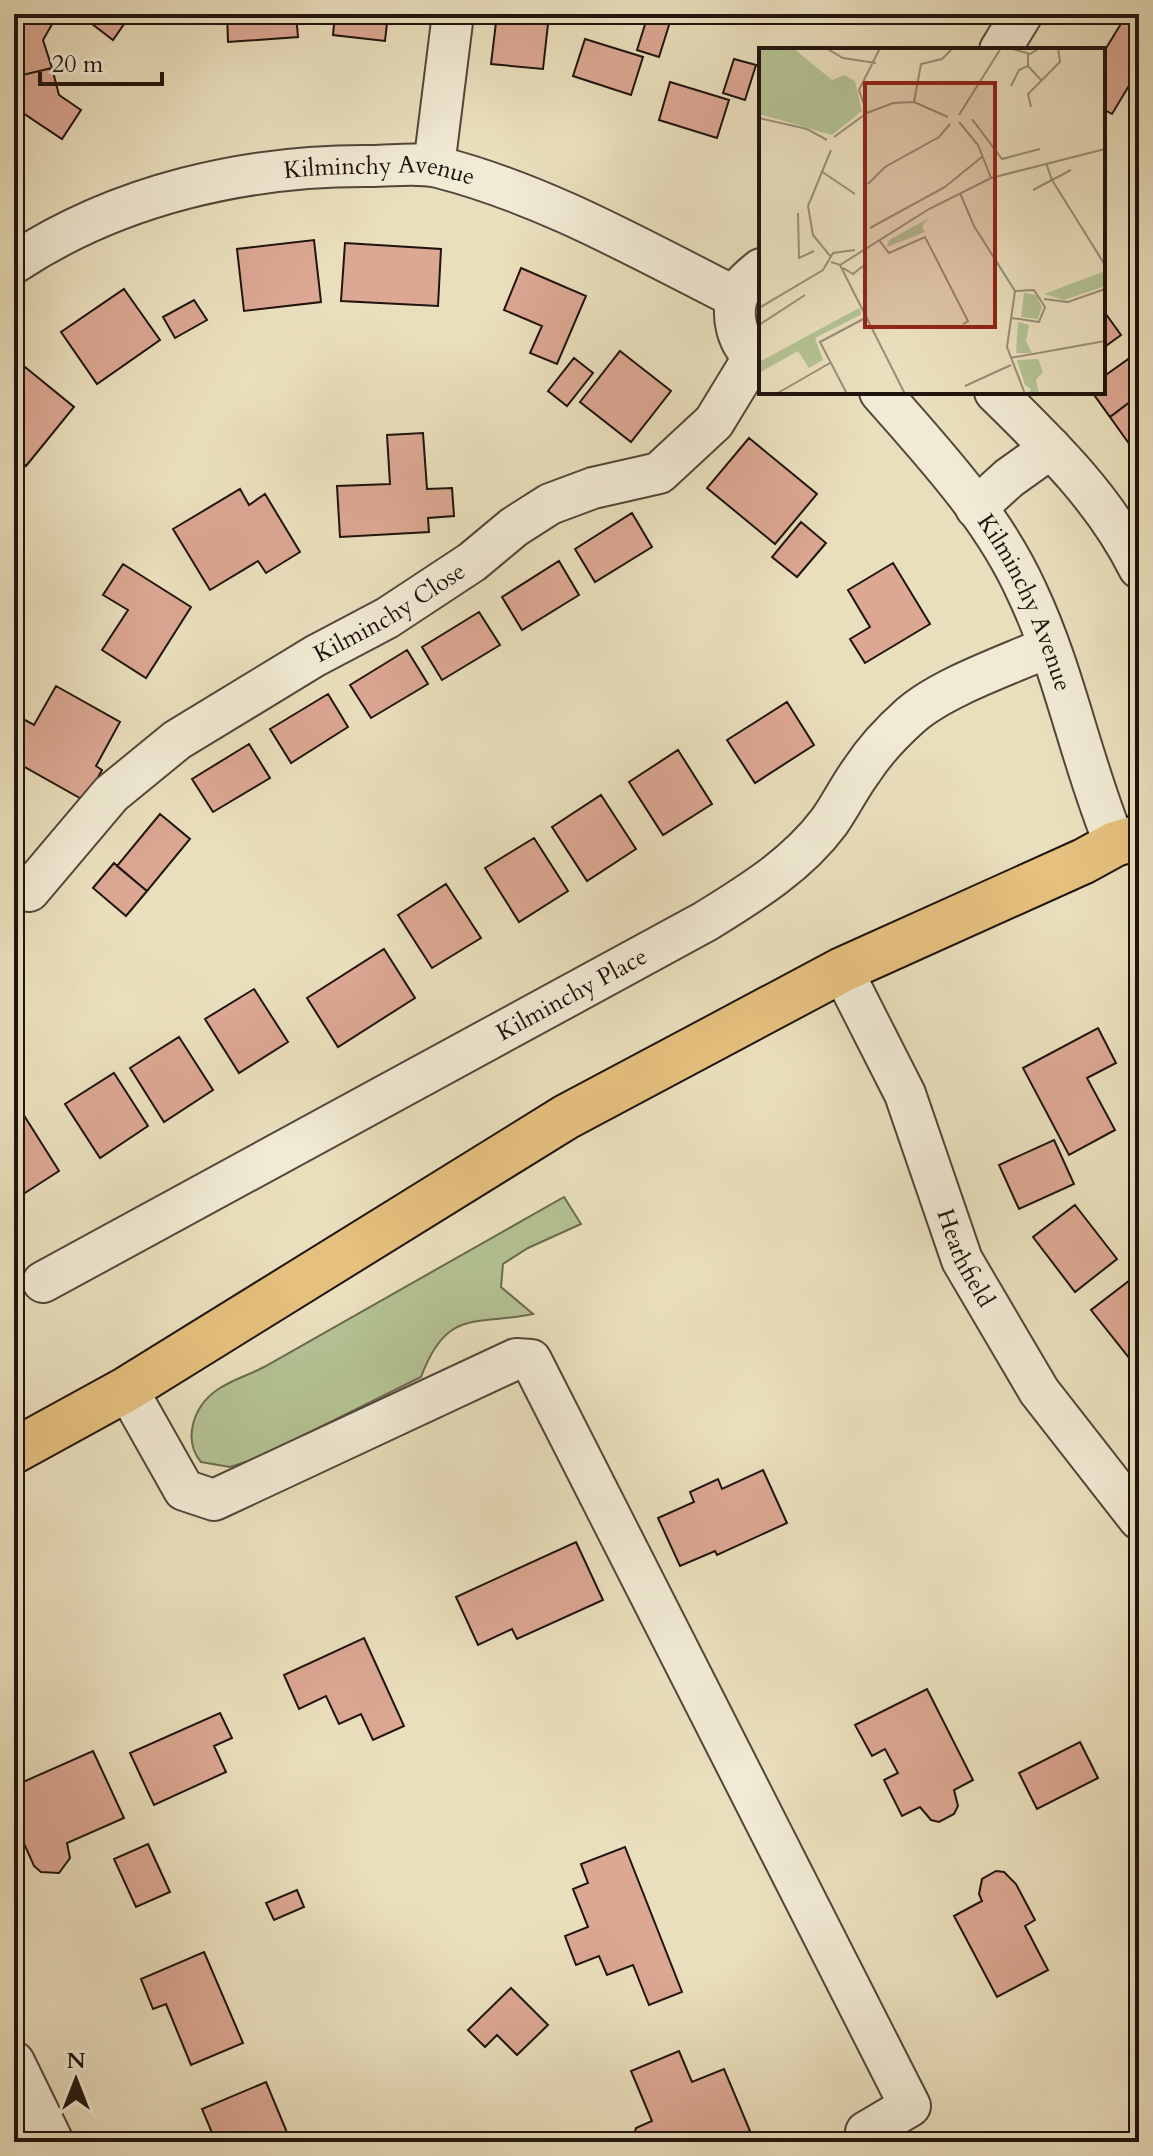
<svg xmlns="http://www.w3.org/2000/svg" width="1153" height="2156" font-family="Cardo,serif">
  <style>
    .green { fill: #b4c293; stroke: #6a6b50; stroke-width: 2 }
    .building { fill: #dca793; stroke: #1f140e; stroke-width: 2 }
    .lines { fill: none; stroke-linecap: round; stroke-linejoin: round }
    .minor-casing { stroke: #52473a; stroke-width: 44 }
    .major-casing { stroke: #1f140e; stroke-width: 48 }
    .minor { stroke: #f1ead4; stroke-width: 40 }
    .major { stroke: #e5c07e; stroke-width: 44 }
    .labels { text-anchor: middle; stroke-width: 7; stroke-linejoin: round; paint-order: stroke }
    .street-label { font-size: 24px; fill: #1f140e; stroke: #f1ead4 }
    .inset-road { fill: none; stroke: #998e77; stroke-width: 2 }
    .view { fill: #8f2418; fill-opacity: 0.15; stroke: #8f2418; stroke-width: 4 }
    .inset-edge { fill: none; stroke: #1f140e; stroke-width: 4 }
  </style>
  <rect width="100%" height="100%" fill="#eadfbd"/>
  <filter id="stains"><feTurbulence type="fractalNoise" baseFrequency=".0025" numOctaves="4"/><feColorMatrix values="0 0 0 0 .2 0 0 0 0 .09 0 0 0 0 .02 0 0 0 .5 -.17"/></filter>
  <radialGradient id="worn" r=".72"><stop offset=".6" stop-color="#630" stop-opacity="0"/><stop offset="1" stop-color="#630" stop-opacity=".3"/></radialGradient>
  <path class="green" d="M564 1197 581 1224 528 1248 503 1264 501 1287 533 1314C474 1326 447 1308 421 1377L258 1458 230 1467 201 1462C182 1439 194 1406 217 1390 231 1380 249 1375 264 1367Z"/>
  <path class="building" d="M14 14H58L43 40 52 68 14 77Z
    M79 14H131L113 40Z
    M227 14H296L298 37 228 42Z
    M335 14H388L385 41 333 35Z
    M497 14 549 15 543 69 491 64Z
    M1127 14 1139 19V69L1112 114 1103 109V53Z
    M648 15 670 22 659 57 637 50Z
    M585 39 643 57 631 95 573 76Z
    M734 59 756 65 745 100 723 93Z
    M52 68 59 95 81 110 62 139 23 113 14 83V77Z
    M670 82 729 100 717 138 659 120Z
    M314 240 321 302 244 311 237 249Z
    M345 243 441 249 438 306 341 301Z
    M521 268 586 296 557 364 530 353 542 326 504 310Z
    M124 289 160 340 97 384 61 332Z
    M194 300 207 320 175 338 163 317Z
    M1103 310 1121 335 1103 348Z
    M620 351 671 391 631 442 580 402Z
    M1134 355 1139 362V395L1110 417 1092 392H1103V377Z
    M574 358 593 373 567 406 548 391Z
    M25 367 74 407 26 466 14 456V381Z
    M1139 395V439L1130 445 1110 417Z
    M423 433 427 489 452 488 454 516 428 518 429 532 340 537 337 486 390 484 387 435Z
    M749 438 817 494 775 544 707 488Z
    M240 489 249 505 265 494 300 552 266 573 258 561 210 590 173 529Z
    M632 513 652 547 595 582 575 549Z
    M801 522 826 543 797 577 772 557Z
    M559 561 579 595 522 630 502 597Z
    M893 563 930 624 865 663 850 639 870 627 848 590Z
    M123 564 191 607 146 678 102 650 128 610 103 595Z
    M479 612 500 645 442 680 422 647Z
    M407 650 428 684 371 718 350 685Z
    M56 686 120 722 96 766 102 770 85 801 14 761V714L34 725Z
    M328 694 348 727 291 763 270 729Z
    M787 702 814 745 755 783 727 740Z
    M249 744 270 778 213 812 192 779Z
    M678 750 712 804 663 835 629 782Z
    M601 795 636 849 587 881 552 827Z
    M160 814 190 839 147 891 117 866Z
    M534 838 568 891 519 922 485 868Z
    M114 863 147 891 126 916 93 888Z
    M446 884 481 938 432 968 398 915Z
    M384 949 415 998 338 1047 307 998Z
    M254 989 288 1042 239 1073 205 1019Z
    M1098 1028 1116 1063 1087 1078 1115 1130 1069 1155 1023 1068Z
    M179 1037 213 1090 164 1122 130 1068Z
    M114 1073 148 1126 100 1158 65 1104Z
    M25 1117 59 1171 14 1200V1124Z
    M1054 1140 1074 1184 1019 1209 999 1165Z
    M1075 1205 1117 1259 1075 1292 1033 1237Z
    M1134 1277 1139 1284V1360L1134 1364 1091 1310Z
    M763 1470 787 1523 717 1555 715 1551 680 1566 658 1518 694 1502 690 1492 718 1479 722 1489Z
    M576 1542 603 1600 517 1639 512 1629 478 1645 456 1597Z
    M364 1638 404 1726 373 1740 361 1714 339 1724 326 1696 299 1709 284 1675Z
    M927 1689 973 1780 954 1790 958 1806 954 1814 939 1822 931 1820 920 1807 902 1816 884 1780 898 1773 885 1749 872 1756 855 1725Z
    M220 1713 232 1738 214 1746 226 1772 154 1805 130 1753Z
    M1080 1742 1098 1778 1037 1809 1019 1773Z
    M93 1751 124 1818 67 1843 70 1858 59 1873 41 1872 34 1866 14 1821V1786Z
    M148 1844 170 1892 136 1907 114 1859Z
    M625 1847 682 1992 649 2005 633 1965 607 1975 599 1956 576 1965 565 1936 588 1927 573 1889 588 1883 581 1864Z
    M996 1871 1004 1872 1016 1884 1035 1920 1025 1926 1048 1970 997 1997 954 1916 982 1901 979 1894 982 1879Z
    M297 1890 304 1907 274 1920 266 1903Z
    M204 1952 243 2043 191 2065 166 2004 153 2009 141 1979Z
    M511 1988 548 2025 517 2055 497 2035 485 2047 468 2030Z
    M679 2051 692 2082 724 2069 750 2131 723 2142H632L636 2128 652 2121 631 2071Z
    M266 2082 291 2142H231L228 2134 215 2140 202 2109Z"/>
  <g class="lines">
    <g class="minor-casing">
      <g id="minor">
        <path d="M1000 50 1022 14"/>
        <path d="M434 166 453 14"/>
        <path id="s1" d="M14 263C119 194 247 165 371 166 392 166 418 162 438 167 544 194 640 249 737 298"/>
        <path d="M761 269C755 274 747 280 742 287 727 310 737 349 761 362"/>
        <path id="s2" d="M880 392C934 454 993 516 1027 592 1065 672 1081 762 1115 844"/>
        <path d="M995 392C1050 446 1105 499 1139 568"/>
        <path d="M976 508 1009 478 1051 448"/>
        <path id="s3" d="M29 891 111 794 177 740 315 656 387 618 472 562 514 527 550 504 593 488 659 473 714 422 753 358"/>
        <path id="s4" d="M842 970 905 1094 962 1260 1039 1391 1139 1519"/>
        <path id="s5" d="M43 1282 706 921C751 893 797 865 829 822 841 805 850 786 862 770 875 750 893 731 911 715 943 687 1008 665 1048 647"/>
        <path d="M127 1389 184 1490 214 1500 516 1359 531 1360 910 2106 866 2132"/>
        <path d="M14 2062 53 2142"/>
      </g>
    </g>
    <g class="major-casing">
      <path id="major" d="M14 1451 127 1389 566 1117 842 970 1084 861 1115 844 1139 837"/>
    </g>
    <use href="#minor" class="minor"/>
    <use href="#major" class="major"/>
  </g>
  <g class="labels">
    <g class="street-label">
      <text dy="8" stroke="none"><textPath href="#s1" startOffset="384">Kilminchy Avenue</textPath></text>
      <text dy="8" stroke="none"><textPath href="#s2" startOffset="258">Kilminchy Avenue</textPath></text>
      <text dy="8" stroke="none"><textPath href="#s3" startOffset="460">Kilminchy Close</textPath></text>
      <text dy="8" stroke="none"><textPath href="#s5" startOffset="602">Kilminchy Place</textPath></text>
      <text dy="8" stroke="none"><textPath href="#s4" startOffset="314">Heathfield</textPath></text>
    </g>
  </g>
  <g transform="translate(759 48)">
    <rect width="346" height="346" fill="#eadfbd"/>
    <path d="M0 0H34L73 32 85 27 96 33 103 63 73 87 0 66ZM170 170 163 178 166 184 128 199 130 192ZM346 223V238L305 252 285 246ZM265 245 277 247 283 259 279 271 262 269ZM100 260 103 266 56 290 64 312 50 320 39 303 0 325V314ZM259 274 270 277 267 293 273 305H257ZM279 311 284 324 277 332 280 346H269L272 341 266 337 258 312Z" fill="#b4c293"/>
    <path class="inset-road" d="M67 0 84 10 117 15M250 0 271 6 281 0M269 6V18L283 33M252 38 260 22 269 18M155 54 162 16 183 11 194 0M272 59 269 46 301 14 299 0M108 65 100 42 121 0M200 67 242 0M0 70 48 81 68 92M213 71 243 111 281 101M200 74 219 97 232 130M75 89 108 65 134 55 155 54 189 69M287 115 293 132 346 217M62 123 96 146M109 136 126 119 180 89 191 76M274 142 312 122M201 145 215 178 256 243 248 299 266 346M39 165 40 210 55 203M111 180 186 139 224 108M120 192 130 205 166 189 209 273 204 276M72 209 54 187 49 158 72 102M72 214 81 217 170 161 232 130 346 101M81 217 146 346M84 220 94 226 104 218M285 251 309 254 346 241M0 260 64 222 74 205 96 202M253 270 280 274 286 259 275 242 256 243M0 277 46 247M251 310 346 293M206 338 252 317M17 346 71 315M88 346 61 294 108 269"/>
    <path class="view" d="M106 35H236V279H106Z"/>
    <rect width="346" height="346" class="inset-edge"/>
  </g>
  <rect width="1153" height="2156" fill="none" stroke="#eadfbd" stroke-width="48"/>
  <rect x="16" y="16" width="1121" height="2124" fill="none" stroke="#1f140e" stroke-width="4"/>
  <rect x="24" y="24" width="1105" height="2108" fill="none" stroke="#1f140e" stroke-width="2"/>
  <g transform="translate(76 2080)" stroke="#f1ead4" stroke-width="6" paint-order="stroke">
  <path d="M0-6L14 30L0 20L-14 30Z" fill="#1f140e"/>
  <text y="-12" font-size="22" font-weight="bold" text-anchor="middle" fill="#1f140e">N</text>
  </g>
  <path d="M40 72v12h122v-12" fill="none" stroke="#1f140e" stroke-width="4"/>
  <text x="52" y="72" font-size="24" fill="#1f140e" stroke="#f1ead4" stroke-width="6" paint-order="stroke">20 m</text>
  <rect width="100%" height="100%" filter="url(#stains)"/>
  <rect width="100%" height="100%" fill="url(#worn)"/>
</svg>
